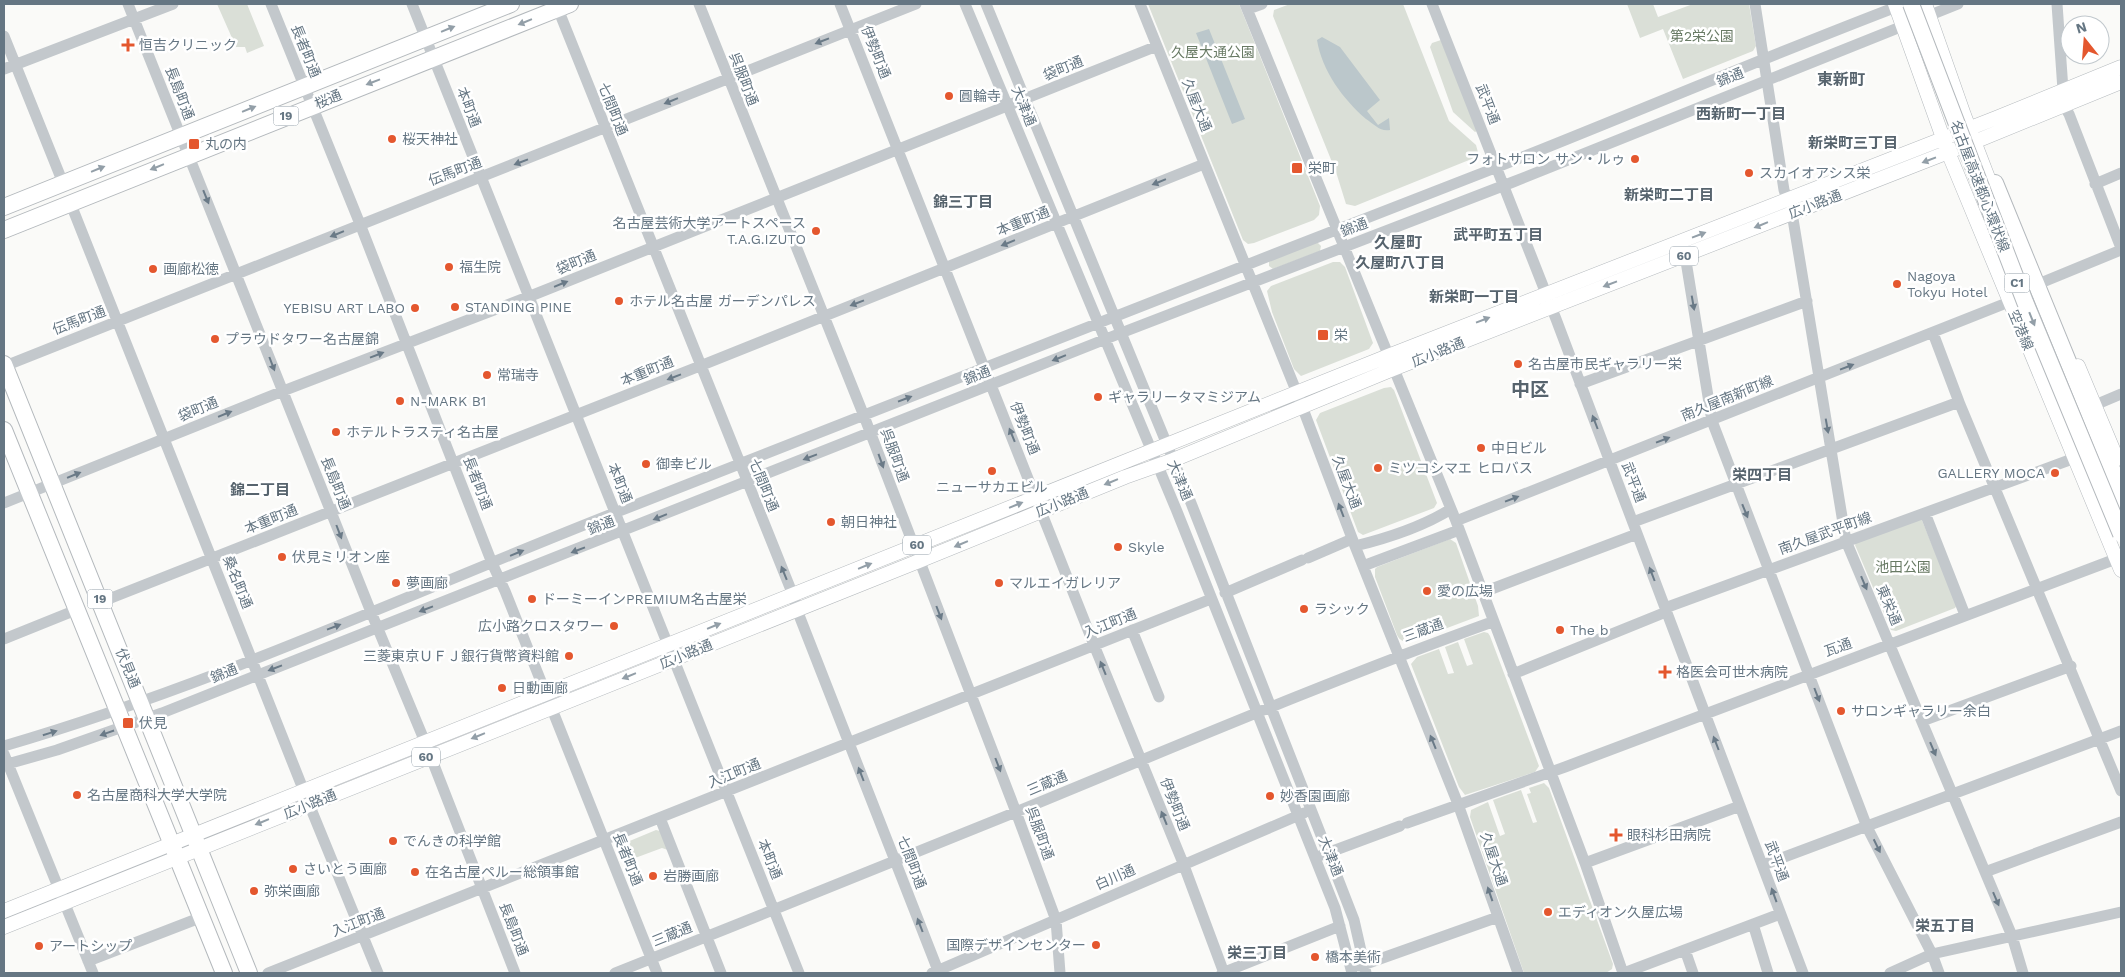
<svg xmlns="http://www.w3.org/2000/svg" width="2125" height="977" font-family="'Work Sans','Noto Sans JP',sans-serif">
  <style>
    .green { fill: #dadfd7 }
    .water { fill: #bbc7cb }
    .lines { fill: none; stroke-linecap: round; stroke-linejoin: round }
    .major-casing { stroke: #b5babe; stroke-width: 15 }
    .highway-casing { stroke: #b4b9bd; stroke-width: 18 }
    .minor { stroke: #c3c8cc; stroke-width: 11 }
    .major { stroke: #fff; stroke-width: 14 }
    .highway { stroke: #fff; stroke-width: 16 }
    .highway-bridge-casing { stroke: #b4b9bd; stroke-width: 18; stroke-linecap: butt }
    .highway-bridge { stroke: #fff; stroke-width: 16 }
    .oneway { fill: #939fa8 }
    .oneway2 { fill: #6a7a87 }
    .poi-dot { fill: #e4572e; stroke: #fff; stroke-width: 2 }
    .labels { text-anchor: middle; stroke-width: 5; stroke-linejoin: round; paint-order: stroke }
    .shield { fill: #fff; stroke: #939fa8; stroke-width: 1 }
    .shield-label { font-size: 12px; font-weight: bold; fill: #657683 }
    .park-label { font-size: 14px; fill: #687a64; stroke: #fff }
    .poi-label { font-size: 14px; fill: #657683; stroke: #fff; text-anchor: start }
    .street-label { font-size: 14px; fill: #657683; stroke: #fff }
    .neighbourhood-label { font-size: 15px; font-weight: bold; fill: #57646e; stroke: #fff }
    .quarter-label { font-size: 16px; font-weight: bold; fill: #57646e; stroke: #fff }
    .district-label { font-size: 19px; font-weight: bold; fill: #57646e; stroke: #fff }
  </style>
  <rect width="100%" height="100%" fill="#fafaf8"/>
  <path class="green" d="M217 4H247L264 46 247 53 245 47H236Z
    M1148 4H1239L1320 206 1319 215 1314 220 1254 243 1248 244 1243 240Z
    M1290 4H1403L1449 121 1476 145 1479 156 1355 206 1346 204 1336 172 1273 16 1274 10Z
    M1627 4H1653L1658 17 1693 4H1749L1756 46 1753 51 1683 79 1663 29 1640 38Z
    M1441 40 1477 131 1475 132 1453 112 1430 47 1432 43Z
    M1317 242 1321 246 1320 251 1273 269 1269 266V261Z
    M1333 262H1340L1345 267 1373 343 1369 349 1301 376 1294 369 1272 312 1267 291 1271 286Z
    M1391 387 1394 390 1437 503 1434 508 1363 535 1358 532 1316 420 1320 413 1384 388Z
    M1921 518 1957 605 1955 608 1896 631 1891 630 1855 545 1857 541Z
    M1450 539 1456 543 1478 606 1479 616 1410 642C1404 642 1400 641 1397 635L1375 577V569L1377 567Z
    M1484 632 1488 633 1490 636 1539 766 1535 772 1465 795 1459 787 1411 664 1417 657 1439 649 1448 674 1454 673 1445 647 1458 642 1467 666 1473 664 1464 639Z
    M1544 783 1549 788 1613 964 1612 969 1606 973H1524L1470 817 1471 810 1488 802 1500 836 1505 834 1493 800 1521 790 1533 823 1537 822 1527 794 1531 793 1529 788Z
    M656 830 660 831 668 850 662 848 627 861 625 866 618 849 620 845Z"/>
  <path class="water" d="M1209 29 1245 119 1232 124 1196 33Z
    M1322 37 1340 47 1380 100 1367 111 1378 125 1389 118 1390 130C1380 132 1374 124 1366 119 1343 99 1322 71 1317 40Z"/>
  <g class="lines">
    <g class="major-casing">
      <path id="major" d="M1895 4 1948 152 2121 570
        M1925 4 1964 115 1995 196
        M2078 366 2117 459
        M2109 480 2121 509
        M4 911 1388 356 1996 118 2121 67
        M4 927 919 561 1125 477 1173 460 1393 369 1974 142 2121 82"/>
    </g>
    <g class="highway-casing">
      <path id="highway" d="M1995 183 2121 491
        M4 207 511 4
        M4 230 570 4
        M4 364 249 973
        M4 430 224 973"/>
    </g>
    <path class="minor" d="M128 4 371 612 425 742 515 973
      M271 4 360 224 492 563 505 591 657 973
      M412 4 799 973
      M699 4 864 416 1016 812 1056 920 1060 973
      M840 4 1094 645 1183 863 1224 973
      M965 4 1176 509 1335 908 1352 973
      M986 4 1191 503 1328 853 1354 920 1366 973
      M1140 4 1297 393 1355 546 1458 804 1518 973
      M1245 4 1456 521 1585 863 1623 973
      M1432 4 1556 319 1803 973
      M1755 4 1784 190 1792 213 1846 541 2012 936 2023 973
      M2057 4 2063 90
      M558 9 793 595 797 610 939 973
      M1248 9 1262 4
      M4 36 63 183
      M4 69 173 4
      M2063 105 2069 114 2121 248
      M2095 184 2121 173
      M70 202 309 804 378 973
      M1685 255 1712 421 1867 827 1932 954 1939 973
      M2043 282 2121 250
      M1933 333 1959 402 2121 791
      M5 366 916 4
      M1580 384 1807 301
      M2095 405 2121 394
      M4 503 283 391 528 297 1157 46
      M1925 513 1965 615
      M1456 521 2009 302
      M1633 522 1959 402
      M1355 546C1388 538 1422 527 1451 509
      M1308 558 1352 539
      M1363 566 1459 530
      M1225 593 1302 560
      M1481 593 1637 534
      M101 602 700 366 1204 164
      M1665 608 2075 458
      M1132 630 1159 697
      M4 639 76 610
      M1513 674 1666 612
      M1922 721 2071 666
      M4 746C214 685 413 592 617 512 909 397 1202 282 1495 168 1632 114 1767 56 1904 4
      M4 754 93 973
      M4 765 57 750 162 713 1121 333 1513 182 1958 4
      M660 818 721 973
      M1407 823 1565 767 2121 557
      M1322 855 1400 826
      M1585 863 1740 806
      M1763 865 2121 731
      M1985 872 2121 822
      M1753 924 1768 973
      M1685 950 1693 973
      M88 961 202 917
      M1360 966 1498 917
      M268 973 1211 599
      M615 973C749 920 883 866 1016 812 1174 747 1331 680 1492 622
      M932 973 1304 813
      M1222 973 1340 926
      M1624 973 1780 914
      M1890 973 1932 954 2121 912"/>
    <use href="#major" class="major"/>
    <use href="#highway" class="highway"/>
    <g class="highway-bridge-casing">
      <path id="highway-bridge" d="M1911 4 2025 302 2121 534"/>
    </g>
    <use href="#highway-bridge" class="highway-bridge"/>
  </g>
  <defs><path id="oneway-solid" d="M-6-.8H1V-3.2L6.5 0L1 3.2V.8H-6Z" transform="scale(1.25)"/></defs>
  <g class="oneway">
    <use href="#oneway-solid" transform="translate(525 22) rotate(158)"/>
    <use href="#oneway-solid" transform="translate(448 29) rotate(-22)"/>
    <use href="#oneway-solid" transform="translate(373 82) rotate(159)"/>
    <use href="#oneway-solid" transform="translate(249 109) rotate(-22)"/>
    <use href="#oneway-solid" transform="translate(1929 160) rotate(159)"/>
    <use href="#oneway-solid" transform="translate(157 167) rotate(158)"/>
    <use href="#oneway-solid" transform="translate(98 169) rotate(-22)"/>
    <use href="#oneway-solid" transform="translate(1761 225) rotate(158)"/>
    <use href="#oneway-solid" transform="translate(1699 235) rotate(-21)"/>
    <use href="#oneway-solid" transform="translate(1610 284) rotate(159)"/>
    <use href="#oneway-solid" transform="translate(2032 319) rotate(68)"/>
    <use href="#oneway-solid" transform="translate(1483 320) rotate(-21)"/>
    <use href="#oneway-solid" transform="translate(1111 482) rotate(158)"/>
    <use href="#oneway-solid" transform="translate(1016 505) rotate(-22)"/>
    <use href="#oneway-solid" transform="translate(961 544) rotate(157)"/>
    <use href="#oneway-solid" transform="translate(865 566) rotate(-22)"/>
    <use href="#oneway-solid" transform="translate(714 626) rotate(-22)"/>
    <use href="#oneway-solid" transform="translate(629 676) rotate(158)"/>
    <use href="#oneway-solid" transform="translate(478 736) rotate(158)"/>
    <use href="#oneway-solid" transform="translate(262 822) rotate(158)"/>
  </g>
  <g class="oneway2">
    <use href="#oneway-solid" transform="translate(822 41) rotate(159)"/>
    <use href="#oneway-solid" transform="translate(671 101) rotate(158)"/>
    <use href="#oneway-solid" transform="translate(521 162) rotate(159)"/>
    <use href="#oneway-solid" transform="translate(1159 182) rotate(158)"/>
    <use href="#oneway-solid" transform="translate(206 197) rotate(68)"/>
    <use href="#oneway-solid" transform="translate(337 234) rotate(158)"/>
    <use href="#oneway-solid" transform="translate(1008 243) rotate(158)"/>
    <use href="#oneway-solid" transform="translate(561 284) rotate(-22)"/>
    <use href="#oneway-solid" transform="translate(857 303) rotate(159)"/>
    <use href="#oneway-solid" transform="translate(1693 303) rotate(80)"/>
    <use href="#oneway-solid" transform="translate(377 355) rotate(-21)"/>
    <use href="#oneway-solid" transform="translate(1059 358) rotate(158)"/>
    <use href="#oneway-solid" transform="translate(272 364) rotate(69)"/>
    <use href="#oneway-solid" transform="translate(1847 367) rotate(-21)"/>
    <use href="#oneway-solid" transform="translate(674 377) rotate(159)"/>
    <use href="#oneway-solid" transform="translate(905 399) rotate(-21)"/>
    <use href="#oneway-solid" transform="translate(225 414) rotate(-22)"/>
    <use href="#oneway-solid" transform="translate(1595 422) rotate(-111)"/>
    <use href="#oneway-solid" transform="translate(1827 426) rotate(80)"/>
    <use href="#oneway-solid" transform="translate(1012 435) rotate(-112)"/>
    <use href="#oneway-solid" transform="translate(1663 440) rotate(-21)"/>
    <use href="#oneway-solid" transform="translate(810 457) rotate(159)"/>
    <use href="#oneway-solid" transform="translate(881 461) rotate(70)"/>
    <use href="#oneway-solid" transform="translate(74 475) rotate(-22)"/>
    <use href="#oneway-solid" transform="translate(1512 499) rotate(-21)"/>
    <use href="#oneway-solid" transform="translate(1341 510) rotate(-111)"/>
    <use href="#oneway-solid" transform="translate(1745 511) rotate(68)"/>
    <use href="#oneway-solid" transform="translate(660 517) rotate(158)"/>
    <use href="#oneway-solid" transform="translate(339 532) rotate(69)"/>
    <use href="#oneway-solid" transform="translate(578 550) rotate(159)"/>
    <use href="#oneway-solid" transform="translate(517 553) rotate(-22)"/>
    <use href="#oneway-solid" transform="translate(784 573) rotate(-112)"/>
    <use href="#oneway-solid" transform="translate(1652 574) rotate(-111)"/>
    <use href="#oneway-solid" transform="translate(1864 583) rotate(67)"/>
    <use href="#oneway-solid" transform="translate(426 609) rotate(159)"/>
    <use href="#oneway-solid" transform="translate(939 613) rotate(69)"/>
    <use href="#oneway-solid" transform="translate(334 627) rotate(-21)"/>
    <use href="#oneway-solid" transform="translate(275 668) rotate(159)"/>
    <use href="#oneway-solid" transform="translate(1103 668) rotate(-112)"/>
    <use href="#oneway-solid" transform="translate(1817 695) rotate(69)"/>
    <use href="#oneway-solid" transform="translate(50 733) rotate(-17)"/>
    <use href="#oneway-solid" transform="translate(107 733) rotate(161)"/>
    <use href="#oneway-solid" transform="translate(1433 742) rotate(-112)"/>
    <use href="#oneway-solid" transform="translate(1716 743) rotate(-111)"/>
    <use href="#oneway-solid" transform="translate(1933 749) rotate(67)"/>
    <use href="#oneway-solid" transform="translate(998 765) rotate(69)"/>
    <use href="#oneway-solid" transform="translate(861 774) rotate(-111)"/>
    <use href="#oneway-solid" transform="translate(1164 818) rotate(-112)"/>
    <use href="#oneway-solid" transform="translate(1877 846) rotate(64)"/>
    <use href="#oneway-solid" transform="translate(1490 894) rotate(-109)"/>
    <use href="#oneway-solid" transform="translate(1774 895) rotate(-110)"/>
    <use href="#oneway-solid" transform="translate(1996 899) rotate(67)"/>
    <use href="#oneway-solid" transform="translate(920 925) rotate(-111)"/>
  </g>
  <g class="poi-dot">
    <path d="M125.5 37.5h5v5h5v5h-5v5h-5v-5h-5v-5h5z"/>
    <circle cx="949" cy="96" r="5"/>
    <circle cx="392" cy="139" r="5"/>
    <rect x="188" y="138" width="12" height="12" rx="2.5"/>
    <circle cx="1635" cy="159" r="5"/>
    <rect x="1291" y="162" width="12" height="12" rx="2.5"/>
    <circle cx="1749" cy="173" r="5"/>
    <circle cx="816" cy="231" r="5"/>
    <circle cx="449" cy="267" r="5"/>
    <circle cx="153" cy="269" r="5"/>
    <circle cx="1897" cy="284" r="5"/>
    <circle cx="619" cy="301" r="5"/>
    <circle cx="455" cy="307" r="5"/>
    <circle cx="415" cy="308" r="5"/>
    <rect x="1317" y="329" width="12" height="12" rx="2.5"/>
    <circle cx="215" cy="339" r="5"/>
    <circle cx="1518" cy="364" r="5"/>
    <circle cx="487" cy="375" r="5"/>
    <circle cx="1098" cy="397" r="5"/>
    <circle cx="400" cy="401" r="5"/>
    <circle cx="336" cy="432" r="5"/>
    <circle cx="1481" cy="448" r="5"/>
    <circle cx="646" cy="464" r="5"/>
    <circle cx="1378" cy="468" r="5"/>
    <circle cx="992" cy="471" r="5"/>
    <circle cx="2055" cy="473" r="5"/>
    <circle cx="831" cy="522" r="5"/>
    <circle cx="1118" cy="547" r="5"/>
    <circle cx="282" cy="557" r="5"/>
    <circle cx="396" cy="583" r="5"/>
    <circle cx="999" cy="583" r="5"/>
    <circle cx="1427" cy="591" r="5"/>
    <circle cx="532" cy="599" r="5"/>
    <circle cx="1304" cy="609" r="5"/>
    <circle cx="614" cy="626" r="5"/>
    <circle cx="1560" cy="630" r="5"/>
    <circle cx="569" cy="656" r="5"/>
    <path d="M1662.5 664.5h5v5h5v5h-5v5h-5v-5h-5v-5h5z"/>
    <circle cx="502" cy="688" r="5"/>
    <circle cx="1841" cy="711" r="5"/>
    <rect x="122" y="717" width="12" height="12" rx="2.5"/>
    <circle cx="77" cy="795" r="5"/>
    <circle cx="1270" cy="796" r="5"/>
    <path d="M1613.5 827.5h5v5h5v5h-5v5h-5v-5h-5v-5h5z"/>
    <circle cx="393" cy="841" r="5"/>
    <circle cx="293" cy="869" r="5"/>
    <circle cx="415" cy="872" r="5"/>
    <circle cx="653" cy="876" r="5"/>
    <circle cx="254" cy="891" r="5"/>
    <circle cx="1548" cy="912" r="5"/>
    <circle cx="1096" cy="945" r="5"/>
    <circle cx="39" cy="946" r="5"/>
    <circle cx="1315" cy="957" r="5"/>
  </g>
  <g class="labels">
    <g class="shield">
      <rect x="273.5" y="106.5" width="25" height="19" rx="4"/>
      <rect x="1670" y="246.5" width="28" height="19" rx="4"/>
      <rect x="2004.5" y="273.5" width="25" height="19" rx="4"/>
      <rect x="903" y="535.5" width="28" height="19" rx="4"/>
      <rect x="87.5" y="589.5" width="25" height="19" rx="4"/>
      <rect x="412" y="747.5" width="28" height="19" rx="4"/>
    </g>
    <g class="shield-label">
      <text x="286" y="120">19</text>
      <text x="1684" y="260">60</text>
      <text x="2017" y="287">C1</text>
      <text x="917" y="549">60</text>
      <text x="100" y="603">19</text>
      <text x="426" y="761">60</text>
    </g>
    <g class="park-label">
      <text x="1702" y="41">第2栄公園</text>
      <text x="1213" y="57">久屋大通公園</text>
      <text x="1903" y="572">池田公園</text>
    </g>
    <g class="poi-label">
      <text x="139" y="50">恒吉クリニック</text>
      <text x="959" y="101">圓輪寺</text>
      <text x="402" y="144">桜天神社</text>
      <text x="205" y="149">丸の内</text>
      <text x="1625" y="164" text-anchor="end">フォトサロン サン・ルゥ</text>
      <text x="1308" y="173">栄町</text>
      <text x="1759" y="178">スカイオアシス栄</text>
      <text x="806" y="228" text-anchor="end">名古屋芸術大学アートスペース<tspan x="806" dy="16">T.A.G.IZUTO</tspan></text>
      <text x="459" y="272">福生院</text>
      <text x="163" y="274">画廊松徳</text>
      <text x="1907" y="281">Nagoya<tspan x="1907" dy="16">Tokyu Hotel</tspan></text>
      <text x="629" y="306">ホテル名古屋 ガーデンパレス</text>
      <text x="465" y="312">STANDING PINE</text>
      <text x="405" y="313" text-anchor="end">YEBISU ART LABO</text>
      <text x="1334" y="340">栄</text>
      <text x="225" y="344">プラウドタワー名古屋錦</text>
      <text x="1528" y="369">名古屋市民ギャラリー栄</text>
      <text x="497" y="380">常瑞寺</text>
      <text x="1108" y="402">ギャラリータマミジアム</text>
      <text x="410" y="406">N-MARK B1</text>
      <text x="346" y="437">ホテルトラスティ名古屋</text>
      <text x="1491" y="453">中日ビル</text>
      <text x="656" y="469">御幸ビル</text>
      <text x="1388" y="473">ミツコシマエ ヒロバス</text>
      <text x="2045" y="478" text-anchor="end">GALLERY MOCA</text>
      <text x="992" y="492" text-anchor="middle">ニューサカエビル</text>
      <text x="841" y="527">朝日神社</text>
      <text x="1128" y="552">Skyle</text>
      <text x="292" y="562">伏見ミリオン座</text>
      <text x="406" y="588">夢画廊</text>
      <text x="1009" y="588">マルエイガレリア</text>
      <text x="1437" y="596">愛の広場</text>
      <text x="542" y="604">ドーミーインPREMIUM名古屋栄</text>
      <text x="1314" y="614">ラシック</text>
      <text x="604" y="631" text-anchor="end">広小路クロスタワー</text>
      <text x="1570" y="635">The b</text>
      <text x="559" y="661" text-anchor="end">三菱東京ＵＦＪ銀行貨幣資料館</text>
      <text x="1676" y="677">格医会可世木病院</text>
      <text x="512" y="693">日動画廊</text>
      <text x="1851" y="716">サロンギャラリー余白</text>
      <text x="139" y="728">伏見</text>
      <text x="87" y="800">名古屋商科大学大学院</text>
      <text x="1280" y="801">妙香園画廊</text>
      <text x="1627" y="840">眼科杉田病院</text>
      <text x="403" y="846">でんきの科学館</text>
      <text x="303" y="874">さいとう画廊</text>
      <text x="425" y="877">在名古屋ペルー総領事館</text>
      <text x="663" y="881">岩勝画廊</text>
      <text x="264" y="896">弥栄画廊</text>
      <text x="1558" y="917">エディオン久屋広場</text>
      <text x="1086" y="950" text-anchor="end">国際デザインセンター</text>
      <text x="49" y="951">アートシップ</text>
      <text x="1325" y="962">橋本美術</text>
    </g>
    <g class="street-label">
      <text transform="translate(306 51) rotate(68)" y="5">長者町通</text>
      <text transform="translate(876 52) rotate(68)" y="5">伊勢町通</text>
      <text transform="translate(1063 68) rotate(-22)" y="5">袋町通</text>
      <text transform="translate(1730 77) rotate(-22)" y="5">錦通</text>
      <text transform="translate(744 79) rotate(69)" y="5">呉服町通</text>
      <text transform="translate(180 93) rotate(69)" y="5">長島町通</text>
      <text transform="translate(328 99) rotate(-22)" y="5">桜通</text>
      <text transform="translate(1488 104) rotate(69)" y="5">武平通</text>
      <text transform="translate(1197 105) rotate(68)" y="5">久屋大通</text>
      <text transform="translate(1024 106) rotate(68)" y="5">大津通</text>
      <text transform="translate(469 107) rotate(69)" y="5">本町通</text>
      <text transform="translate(613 109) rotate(68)" y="5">七間町通</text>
      <text transform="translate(455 171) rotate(-21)" y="5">伝馬町通</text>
      <text transform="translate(1980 186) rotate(69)" y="5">名古屋高速都心環状線</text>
      <text transform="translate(1815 204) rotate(-21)" y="5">広小路通</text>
      <text transform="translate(1023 221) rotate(-22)" y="5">本重町通</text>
      <text transform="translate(1354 227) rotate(-21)" y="5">錦通</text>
      <text transform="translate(576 262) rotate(-22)" y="5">袋町通</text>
      <text transform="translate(79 320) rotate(-21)" y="5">伝馬町通</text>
      <text transform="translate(2021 330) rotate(67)" y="5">空港線</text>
      <text transform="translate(1438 352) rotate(-22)" y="5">広小路通</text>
      <text transform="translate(647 371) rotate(-22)" y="5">本重町通</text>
      <text transform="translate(977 375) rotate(-22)" y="5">錦通</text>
      <text transform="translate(1727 398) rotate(-22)" y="5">南久屋南新町線</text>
      <text transform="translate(198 409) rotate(-22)" y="5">袋町通</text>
      <text transform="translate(1025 428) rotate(68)" y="5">伊勢町通</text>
      <text transform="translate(895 455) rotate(70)" y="5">呉服町通</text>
      <text transform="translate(1180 480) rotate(67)" y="5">大津通</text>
      <text transform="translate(1347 482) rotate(69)" y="5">久屋大通</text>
      <text transform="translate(1634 482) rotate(69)" y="5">武平通</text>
      <text transform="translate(336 483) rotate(68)" y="5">長島町通</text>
      <text transform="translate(478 483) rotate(69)" y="5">長者町通</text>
      <text transform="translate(620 483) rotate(68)" y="5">本町通</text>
      <text transform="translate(764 485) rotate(68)" y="5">七間町通</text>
      <text transform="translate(1062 502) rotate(-22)" y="5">広小路通</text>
      <text transform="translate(271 519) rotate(-22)" y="5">本重町通</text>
      <text transform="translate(601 525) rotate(-21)" y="5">錦通</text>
      <text transform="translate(1825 533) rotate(-20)" y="5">南久屋武平町線</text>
      <text transform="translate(238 582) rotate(68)" y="5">桑名町通</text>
      <text transform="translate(1889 605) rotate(67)" y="5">東栄通</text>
      <text transform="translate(1110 623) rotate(-22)" y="5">入江町通</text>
      <text transform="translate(1423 630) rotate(-20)" y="5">三蔵通</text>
      <text transform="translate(1838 647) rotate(-20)" y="5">瓦通</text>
      <text transform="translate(686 654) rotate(-22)" y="5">広小路通</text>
      <text transform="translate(128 668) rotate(68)" y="5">伏見通</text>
      <text transform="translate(224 673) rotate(-22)" y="5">錦通</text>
      <text transform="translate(734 773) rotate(-22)" y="5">入江町通</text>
      <text transform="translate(1047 783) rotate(-23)" y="5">三蔵通</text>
      <text transform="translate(310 804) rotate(-22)" y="5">広小路通</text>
      <text transform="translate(1175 804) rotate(68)" y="5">伊勢町通</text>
      <text transform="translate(1040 833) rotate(70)" y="5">呉服町通</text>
      <text transform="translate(1331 856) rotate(68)" y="5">大津通</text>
      <text transform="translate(628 859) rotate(68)" y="5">長者町通</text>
      <text transform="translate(770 859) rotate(68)" y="5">本町通</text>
      <text transform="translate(1494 859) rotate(71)" y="5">久屋大通</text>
      <text transform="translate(1777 861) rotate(70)" y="5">武平通</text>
      <text transform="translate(912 862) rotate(69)" y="5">七間町通</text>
      <text transform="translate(1115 877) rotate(-24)" y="5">白川通</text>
      <text transform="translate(358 922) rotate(-21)" y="5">入江町通</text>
      <text transform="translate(514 929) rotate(69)" y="5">長島町通</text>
      <text transform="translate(672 934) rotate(-22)" y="5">三蔵通</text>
    </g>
    <g class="neighbourhood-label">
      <text x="1741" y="119">西新町一丁目</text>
      <text x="1853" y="148">新栄町三丁目</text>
      <text x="1669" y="200">新栄町二丁目</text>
      <text x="963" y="207">錦三丁目</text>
      <text x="1498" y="240">武平町五丁目</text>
      <text x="1400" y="268">久屋町八丁目</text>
      <text x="1474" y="302">新栄町一丁目</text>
      <text x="1762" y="480">栄四丁目</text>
      <text x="260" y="495">錦二丁目</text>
      <text x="1945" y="931">栄五丁目</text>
      <text x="1257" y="958">栄三丁目</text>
    </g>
    <g class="quarter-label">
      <text x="1841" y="85">東新町</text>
      <text x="1398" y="248">久屋町</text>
    </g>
    <g class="district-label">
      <text x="1530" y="396">中区</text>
    </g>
  </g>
  <rect width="2125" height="977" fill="none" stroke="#657683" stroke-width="10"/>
  <g transform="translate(2085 40) rotate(343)"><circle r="24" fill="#ffffff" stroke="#c1c8cd"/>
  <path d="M0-4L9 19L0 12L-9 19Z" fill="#e4572e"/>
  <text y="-8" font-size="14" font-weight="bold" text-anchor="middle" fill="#657683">N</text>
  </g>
</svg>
